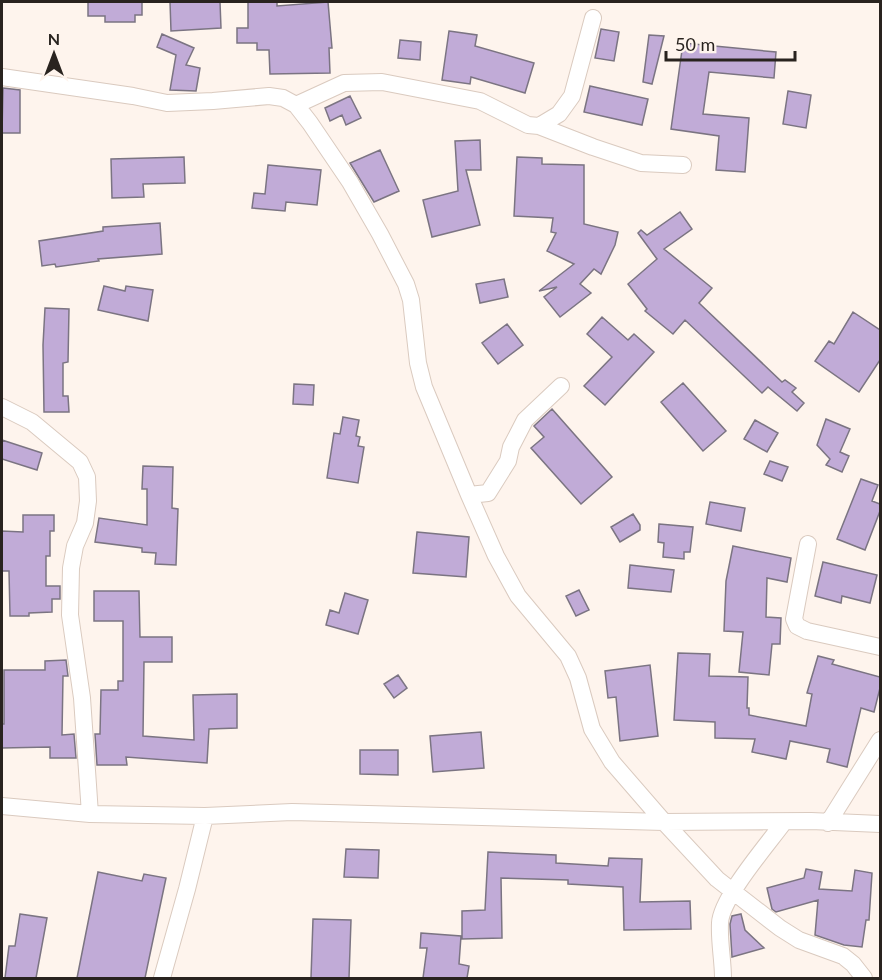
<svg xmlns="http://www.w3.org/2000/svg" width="882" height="980" font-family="Lato,sans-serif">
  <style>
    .building { fill: #c1abd7; stroke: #7b7482; stroke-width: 1.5 }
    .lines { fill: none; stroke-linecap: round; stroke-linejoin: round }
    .street-casing { stroke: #dacabf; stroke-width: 18 }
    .street { stroke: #fff; stroke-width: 16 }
  </style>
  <rect width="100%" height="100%" fill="#fef4ed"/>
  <path class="building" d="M88 2H142V15H135V22H105V16H88Z
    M170 2H220L221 28 171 31Z
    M248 2H277V6L328 2 332 48H329L330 73 270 74 269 50H257V43H237V28H248Z
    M601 29 619 32 614 61 595 58Z
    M449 31 477 35 475 46 534 63 525 93 471 77 470 84 442 80Z
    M162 34 194 48 186 65 200 68 196 91 170 90 176 55 157 47Z
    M649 35 664 36 652 84 643 82Z
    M400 40 421 42 420 60 398 58Z
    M683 43 776 52 774 78 709 72 703 114 749 118 745 172 716 170 719 136 671 129Z
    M590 86 648 99 642 125 584 112Z
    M3 88 20 90V133H2Z
    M788 91 811 95 806 128 783 124Z
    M350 96 361 118 346 125 342 115 330 121 325 108Z
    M480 140 481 170H466L480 225 432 237 423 200 458 191 455 141Z
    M380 150 399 191 374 202 350 163Z
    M184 157 185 183 143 184 144 197 112 198 111 159Z
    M517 157 542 158V164L584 165V224L618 232 615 245 601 274 594 269 580 284 591 293 560 317 544 297 557 287 539 291 574 264 547 251 556 233 551 232 553 218 514 216Z
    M268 165 321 170 317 205 286 202 285 211 252 208 254 193 265 194Z
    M680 212 692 229 664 249 712 288 699 303 782 382 785 380 796 388 792 392 804 403 797 411 768 387 762 393 685 320 673 334 645 311 647 309 628 284 657 259 638 233 641 230 647 235Z
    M160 223 162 254 98 259 99 261 56 267 55 264 42 266 39 241 103 231V227Z
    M504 279 508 297 480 303 476 284Z
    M104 286 125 291 126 286 153 290 148 321 98 310Z
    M45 308 69 309 68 362 63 363V396H68L69 412H44L43 345Z
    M853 312 880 330V360L859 392 815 361 829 341 834 344Z
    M602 317 628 340 634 334 654 352 605 405 584 386 612 357 587 334Z
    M507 324 523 345 498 364 482 343Z
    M683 383 726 431 703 451 661 402Z
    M294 384 314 385 313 405 293 404Z
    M552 409 612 477 581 504 531 448 544 437 534 426Z
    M343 417 359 420 356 436 360 437 358 446 364 447 358 483 327 478 334 433 340 434Z
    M826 419 850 429 840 452 849 456 842 472 826 465 830 459 817 445Z
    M755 420 778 433 767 452 744 439Z
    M2 440 42 453 37 470 2 459Z
    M770 461 788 467 782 481 764 474Z
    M143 466 173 467 172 508 178 509 176 565 155 564 156 553 142 552V548L95 542 99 518 147 525V489H142Z
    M861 479 878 485 872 501 880 504V511L865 550 837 539Z
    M710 502 745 508 741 531 706 524Z
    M633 514 640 525V530L620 542 611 527Z
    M23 515H54V531H50V556H46V586H60V599H52V612L29 613V616H10L9 571H2V531L23 532Z
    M659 524 693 527 690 552H684V559L663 557 664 543 658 542Z
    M417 532 469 537 466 577 413 573Z
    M733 546 791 558 787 582 767 578 766 617 781 618 780 644H772L769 675 739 672 743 632 724 631 726 581Z
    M823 562 877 575 870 603 842 596 841 603 815 596Z
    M630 565 674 570 671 592 628 588Z
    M579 590 589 610 576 616 566 596Z
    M94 591H139L140 637H172V662H144L143 736 194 740 193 695 237 694V728L209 729 207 763 126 757 127 765H97L95 734H100L101 690H118V681H123V621H94Z
    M345 593 368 600 358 634 326 625 330 610 339 613Z
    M678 653 710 654 709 676 748 677 747 708H749V715L806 726 812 694 807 693 818 656 834 660 832 664 880 677V688L874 712 861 708 847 767 827 762 830 749 790 741 786 759 752 752 755 739 715 738V722L674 720Z
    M66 660 68 676H63L62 735 74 734 76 758H50V747L2 748V724H4V670H45V661Z
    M650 665 658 736 620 741 616 697 608 698 605 671Z
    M398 675 407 688 394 698 384 684Z
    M481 732 484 768 433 772 430 736Z
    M360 750H398V775L360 774Z
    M346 849 379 850 378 878 344 877Z
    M488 852 556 855V863L608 866 609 858 642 859 640 902 690 901 691 929 624 930 623 887 568 884V880L501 878 502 938 462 939V911L485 910Z
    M806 869 822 872 819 889 852 891 855 870 872 873 869 920H866L862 947 844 945 815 935 818 900 776 912 772 909 767 888 804 878Z
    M98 872 142 881 144 874 166 878 145 978H77Z
    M20 914 47 918 36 978H5L9 946H15Z
    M741 914 745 930 764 948 732 957 730 924 732 916Z
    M313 919 351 920 349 978H311Z
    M421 933 461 936 459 964 469 966 467 978H423L427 948H420Z"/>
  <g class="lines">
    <g class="street-casing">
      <path id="street" d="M2 77 133 96 167 103 213 101 269 96 283 98 296 105 310 123 350 182 380 234 406 284 411 300 418 363 424 387 469 495 496 556 518 596 568 656 578 678 592 729 612 762 664 822 717 879 780 928 799 940 843 956 853 964 864 978
        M296 105 344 83 382 82 480 101 528 125 539 126 559 114 572 96 593 18
        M539 126 593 147 641 163 683 165
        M2 407 32 422 80 462 87 477 88 501 85 523 75 546 71 568 70 615 82 698 90 814
        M469 495 488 493 508 461 511 447 525 420 561 386
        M808 544 794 619 797 626 807 631 880 647
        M2 806 90 814 205 816 292 812 664 822 811 821 880 824
        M828 823 880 740
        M162 978 187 889 205 816
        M723 978C723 960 719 942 720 923 721 898 768 844 784 822"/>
    </g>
    <use href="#street" class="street"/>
  </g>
  <rect width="882" height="980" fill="none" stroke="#29231f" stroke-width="6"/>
  <g transform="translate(54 54)" stroke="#fef4ed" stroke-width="4.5" paint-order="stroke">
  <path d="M0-4.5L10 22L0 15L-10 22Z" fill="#29231f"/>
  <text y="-9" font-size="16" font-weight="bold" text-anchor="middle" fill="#29231f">N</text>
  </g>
  <path d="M666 51v9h129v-9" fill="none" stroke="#29231f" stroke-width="3"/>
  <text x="675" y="51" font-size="18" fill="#29231f" stroke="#fef4ed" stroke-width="4.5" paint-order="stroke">50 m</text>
</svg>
